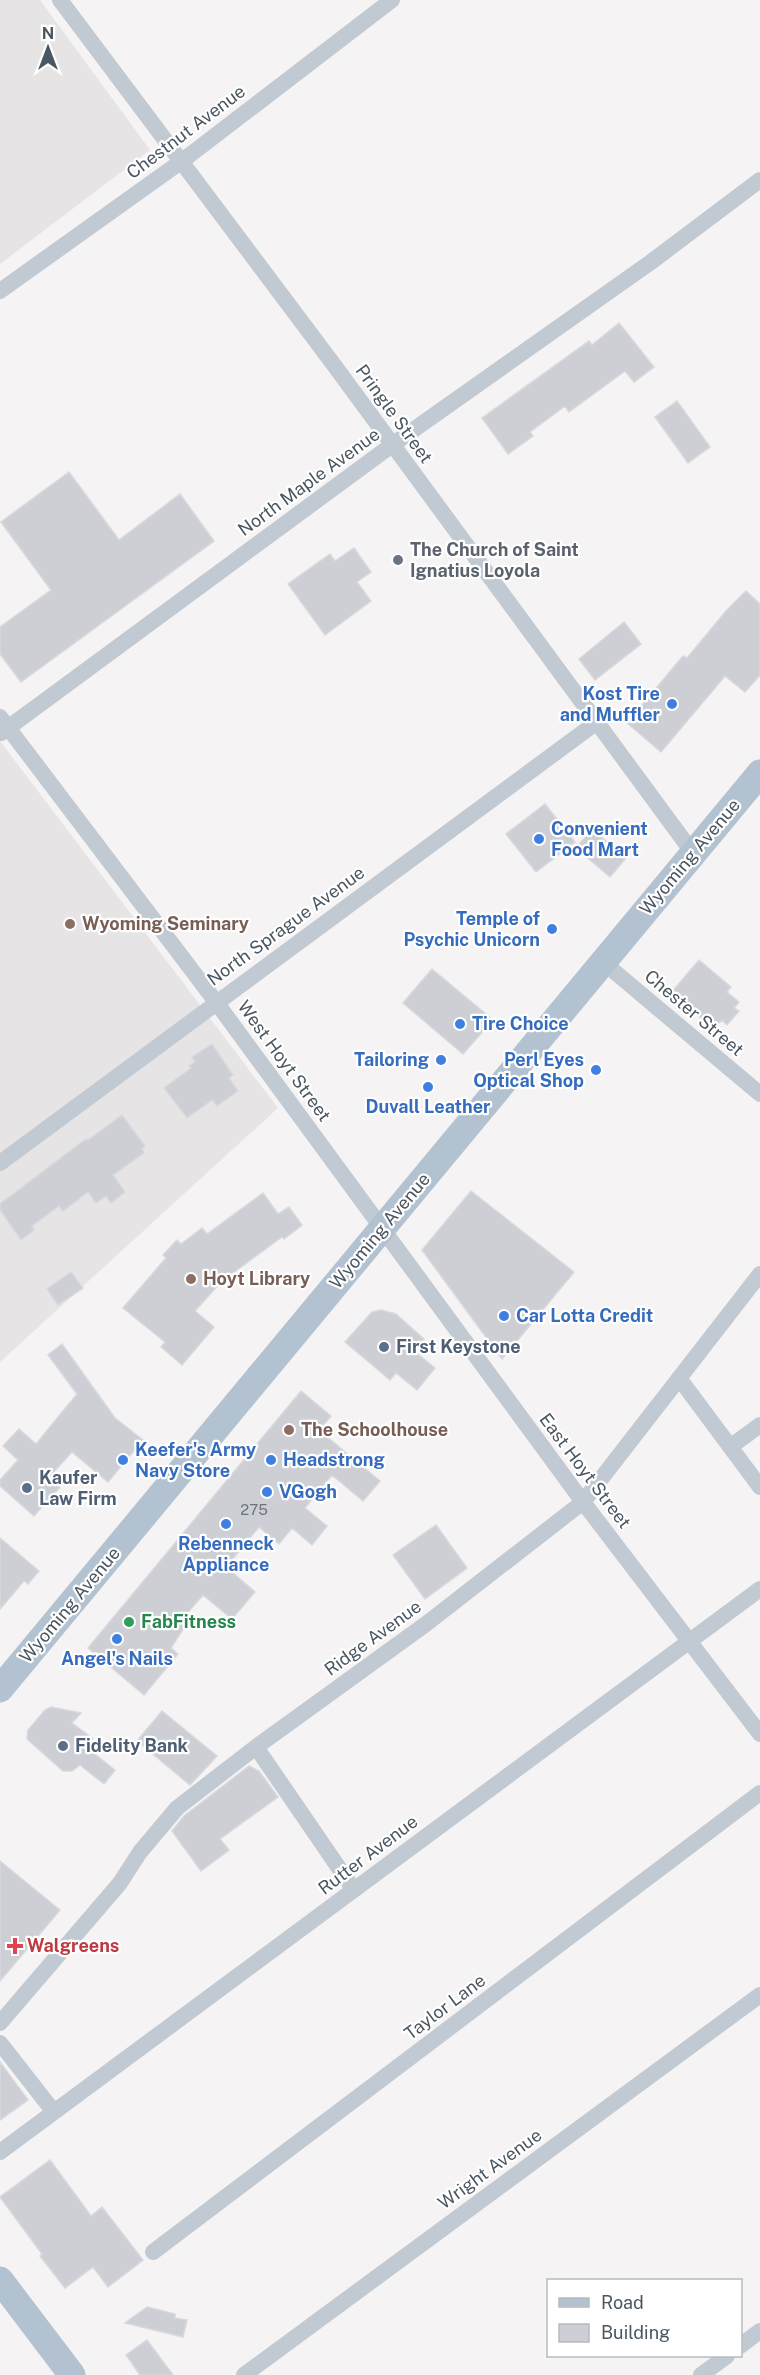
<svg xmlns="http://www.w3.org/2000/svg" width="760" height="2375" font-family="'Public Sans',sans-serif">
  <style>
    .education { fill: #e6e4e5 }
    .building { fill: #cdcfd5; stroke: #d7d9de; stroke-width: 1.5 }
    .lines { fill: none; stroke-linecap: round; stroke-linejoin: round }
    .street { stroke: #c1cad2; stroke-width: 16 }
    .primary { stroke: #b3c2d1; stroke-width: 27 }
    .worship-dot { fill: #6b7280; stroke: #fff; stroke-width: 2 }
    .shop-dot { fill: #3f7fe0; stroke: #fff; stroke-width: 2 }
    .education-dot { fill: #8d6e63; stroke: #fff; stroke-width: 2 }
    .service-dot { fill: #5c6f8a; stroke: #fff; stroke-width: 2 }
    .leisure-dot { fill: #2e9e5b; stroke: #fff; stroke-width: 2 }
    .health-dot { fill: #e0444e; stroke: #fff; stroke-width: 2 }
    .labels { text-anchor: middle; stroke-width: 4.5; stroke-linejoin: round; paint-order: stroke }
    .number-label { font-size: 15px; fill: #6b747e }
    .street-label { font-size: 18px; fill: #4a5661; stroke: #fff }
    .worship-label { font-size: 18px; font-weight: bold; fill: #5b616d; stroke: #fff; text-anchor: start }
    .shop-label { font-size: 18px; font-weight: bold; fill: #366cbe; stroke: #fff; text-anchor: start }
    .education-label { font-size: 18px; font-weight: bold; fill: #785e54; stroke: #fff; text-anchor: start }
    .service-label { font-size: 18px; font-weight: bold; fill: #4e5e75; stroke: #fff; text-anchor: start }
    .leisure-label { font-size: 18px; font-weight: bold; fill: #27864d; stroke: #fff; text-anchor: start }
    .health-label { font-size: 18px; font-weight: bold; fill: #be3a42; stroke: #fff; text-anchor: start }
  </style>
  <rect width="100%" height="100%" fill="#f5f3f3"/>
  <path class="education" d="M0 0H40L150 150 0 264Z
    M0 741 278 1108 0 1362Z"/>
  <path class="building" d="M619 323 654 367 634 382 625 371 569 412 565 406 530 432 533 436 508 454 482 418 589 341 592 345Z
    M677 401 710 447 688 463 655 417Z
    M69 472 119 540 180 494 214 541 21 682 0 654V627L51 590 1 522Z
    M354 548 371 572 357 582 371 601 325 635 288 584 330 554 335 561Z
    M746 591 760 604V675L745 692 725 676 661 752 627 723 683 656 687 658 726 611Z
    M624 622 641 644 595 680 579 659Z
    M545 804 575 842 536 872 506 834Z
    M592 829 626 858 610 877 576 848Z
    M699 960 731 987 727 992 739 1002 734 1008 739 1011 727 1025 722 1020 717 1025 705 1016 702 1019 671 993Z
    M432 969 493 1020 463 1054 403 1003Z
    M212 1044 233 1075 229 1078 238 1091 217 1106 212 1100 187 1118 164 1088 191 1068 189 1066 195 1062 192 1057Z
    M122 1115 145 1146 142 1149 144 1153 113 1175 125 1192 111 1203 106 1196 96 1203 88 1192 63 1211 59 1206 32 1226 34 1230 21 1240 0 1210V1204L86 1139 88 1140Z
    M471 1191 574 1272 502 1359 422 1250Z
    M263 1193 278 1214 289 1207 302 1225 284 1239 282 1237 222 1281 195 1311 214 1327 182 1365 161 1347 165 1342 123 1308 166 1258 163 1255 177 1240 181 1244 202 1228 207 1234Z
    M71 1272 83 1288 58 1305 47 1289Z
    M381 1310 396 1314 424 1339 414 1351 435 1368 417 1390 396 1373 390 1380 345 1342 372 1312Z
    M62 1344 115 1418 143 1440 108 1482 72 1452 49 1477 60 1487 34 1516 0 1486V1480L18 1460 3 1446 19 1429 36 1444 77 1394 48 1355Z
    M301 1391 331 1416 319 1430 380 1481 363 1501 332 1475 305 1508 327 1526 312 1545 292 1528 279 1544 259 1527 226 1567 255 1592 232 1619 203 1595 182 1619 187 1623 171 1648 178 1654 144 1695 88 1648Z
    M436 1525 467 1568 425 1599 393 1555Z
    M0 1538 39 1571 28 1584 24 1581 0 1609Z
    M51 1707 81 1713 72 1723 92 1738 93 1744 91 1751 115 1770 104 1784 80 1765 72 1771H63L27 1739 28 1730 45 1710Z
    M162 1711 217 1756 190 1785 137 1741Z
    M249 1766 259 1771 278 1797 220 1839 229 1850 201 1871 172 1831 184 1816Z
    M0 1861 60 1910 0 1981Z
    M0 2062 28 2100 0 2120Z
    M50 2160 91 2216 102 2207 143 2260 108 2287 93 2267 65 2288 40 2256 42 2254 0 2197Z
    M147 2307 175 2314V2318L187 2320 183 2337 125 2323Z
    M147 2340 173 2375H140L126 2355Z"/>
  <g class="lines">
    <path class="street" d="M60 0 334 365 693 853
      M0 291 182 161 392 0
      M0 717 216 1002 583 1502 760 1734
      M1 733 392 445 651 262 760 180
      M603 962 760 1094
      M0 1163 597 722
      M679 1378 760 1487
      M730 1447 760 1425
      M256 1747 354 1890
      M0 2023 120 1883 140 1852 177 1808 256 1747 426 1624 583 1502 760 1274
      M0 2043 54 2112
      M0 2152 760 1589
      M153 2252 760 1793
      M740 2346 760 2331
      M244 2375 760 1995
      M701 2375 727 2356"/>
    <path class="primary" d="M0 1689 760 773
      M0 2280 72 2375"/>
  </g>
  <circle class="worship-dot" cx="398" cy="560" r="6"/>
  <g class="shop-dot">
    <circle cx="672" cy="704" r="6"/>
    <circle cx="539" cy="839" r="6"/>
    <circle cx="552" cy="929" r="6"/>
    <circle cx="460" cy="1024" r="6"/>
    <circle cx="441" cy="1060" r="6"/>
    <circle cx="596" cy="1070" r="6"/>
    <circle cx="428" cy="1087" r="6"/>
    <circle cx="504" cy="1316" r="6"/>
    <circle cx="123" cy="1460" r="6"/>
    <circle cx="271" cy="1460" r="6"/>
    <circle cx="267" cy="1492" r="6"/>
    <circle cx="226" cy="1524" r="6"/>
    <circle cx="117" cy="1639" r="6"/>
  </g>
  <g class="education-dot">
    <circle cx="70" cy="924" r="6"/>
    <circle cx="191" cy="1279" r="6"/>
    <circle cx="289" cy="1430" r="6"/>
  </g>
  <g class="service-dot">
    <circle cx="384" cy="1347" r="6"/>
    <circle cx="27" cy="1488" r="6"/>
    <circle cx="63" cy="1746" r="6"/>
  </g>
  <circle class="leisure-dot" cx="129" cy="1622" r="6"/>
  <path class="health-dot" d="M12 1937h6v6h6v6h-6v6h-6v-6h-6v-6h6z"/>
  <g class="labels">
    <g class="number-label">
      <text x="254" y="1515">275</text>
    </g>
    <g class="street-label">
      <text transform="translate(186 132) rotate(-37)" y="6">Chestnut Avenue</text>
      <text transform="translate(394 414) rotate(54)" y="6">Pringle Street</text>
      <text transform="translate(309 482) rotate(-36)" y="6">North Maple Avenue</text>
      <text transform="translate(690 857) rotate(-50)" y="6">Wyoming Avenue</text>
      <text transform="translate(286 926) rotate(-36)" y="6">North Sprague Avenue</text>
      <text transform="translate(694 1013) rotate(40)" y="6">Chester Street</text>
      <text transform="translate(284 1061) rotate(54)" y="6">West Hoyt Street</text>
      <text transform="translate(380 1231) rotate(-50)" y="6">Wyoming Avenue</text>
      <text transform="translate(585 1471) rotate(53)" y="6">East Hoyt Street</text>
      <text transform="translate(70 1605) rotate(-50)" y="6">Wyoming Avenue</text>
      <text transform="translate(373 1638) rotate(-36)" y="6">Ridge Avenue</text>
      <text transform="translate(368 1855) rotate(-37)" y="6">Rutter Avenue</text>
      <text transform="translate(445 2007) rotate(-37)" y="6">Taylor Lane</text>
      <text transform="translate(490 2169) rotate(-36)" y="6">Wright Avenue</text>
    </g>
    <g class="worship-label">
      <text x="410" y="556">The Church of Saint<tspan x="410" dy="21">Ignatius Loyola</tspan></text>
    </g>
    <g class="shop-label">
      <text x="660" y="700" text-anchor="end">Kost Tire<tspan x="660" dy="21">and Muffler</tspan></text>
      <text x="551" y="835">Convenient<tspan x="551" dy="21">Food Mart</tspan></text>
      <text x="540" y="925" text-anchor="end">Temple of<tspan x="540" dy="21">Psychic Unicorn</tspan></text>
      <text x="472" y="1030">Tire Choice</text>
      <text x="429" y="1066" text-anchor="end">Tailoring</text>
      <text x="584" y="1066" text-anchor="end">Perl Eyes<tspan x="584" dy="21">Optical Shop</tspan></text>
      <text x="428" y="1113" text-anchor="middle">Duvall Leather</text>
      <text x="516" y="1322">Car Lotta Credit</text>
      <text x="135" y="1456">Keefer's Army<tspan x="135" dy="21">Navy Store</tspan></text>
      <text x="283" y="1466">Headstrong</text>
      <text x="279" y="1498">VGogh</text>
      <text x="226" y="1550" text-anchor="middle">Rebenneck<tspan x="226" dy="21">Appliance</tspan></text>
      <text x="117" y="1665" text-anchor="middle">Angel's Nails</text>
    </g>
    <g class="education-label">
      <text x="82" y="930">Wyoming Seminary</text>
      <text x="203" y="1285">Hoyt Library</text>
      <text x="301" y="1436">The Schoolhouse</text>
    </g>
    <g class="service-label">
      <text x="396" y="1353">First Keystone</text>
      <text x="39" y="1484">Kaufer<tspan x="39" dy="21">Law Firm</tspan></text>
      <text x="75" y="1752">Fidelity Bank</text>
    </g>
    <g class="leisure-label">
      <text x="141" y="1628">FabFitness</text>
    </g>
    <g class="health-label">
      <text x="27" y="1952">Walgreens</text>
    </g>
  </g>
  <rect x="547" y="2279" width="195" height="78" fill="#ffffff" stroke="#b7bbc0" stroke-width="1.5"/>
  <rect x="559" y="2298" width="30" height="9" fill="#b3c2d1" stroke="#b7bbc0" stroke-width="1.5"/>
  <text x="601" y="2309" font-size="18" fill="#4a5661">Road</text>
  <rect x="559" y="2324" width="30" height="18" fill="#cdcfd5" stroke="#b7bbc0" stroke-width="1.5"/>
  <text x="601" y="2339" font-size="18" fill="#4a5661">Building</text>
  <g transform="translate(48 48)" stroke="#ffffff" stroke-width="4.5" paint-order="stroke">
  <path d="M0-4.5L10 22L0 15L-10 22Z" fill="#4a5661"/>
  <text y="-9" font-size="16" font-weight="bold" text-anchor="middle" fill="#4a5661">N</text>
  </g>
</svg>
